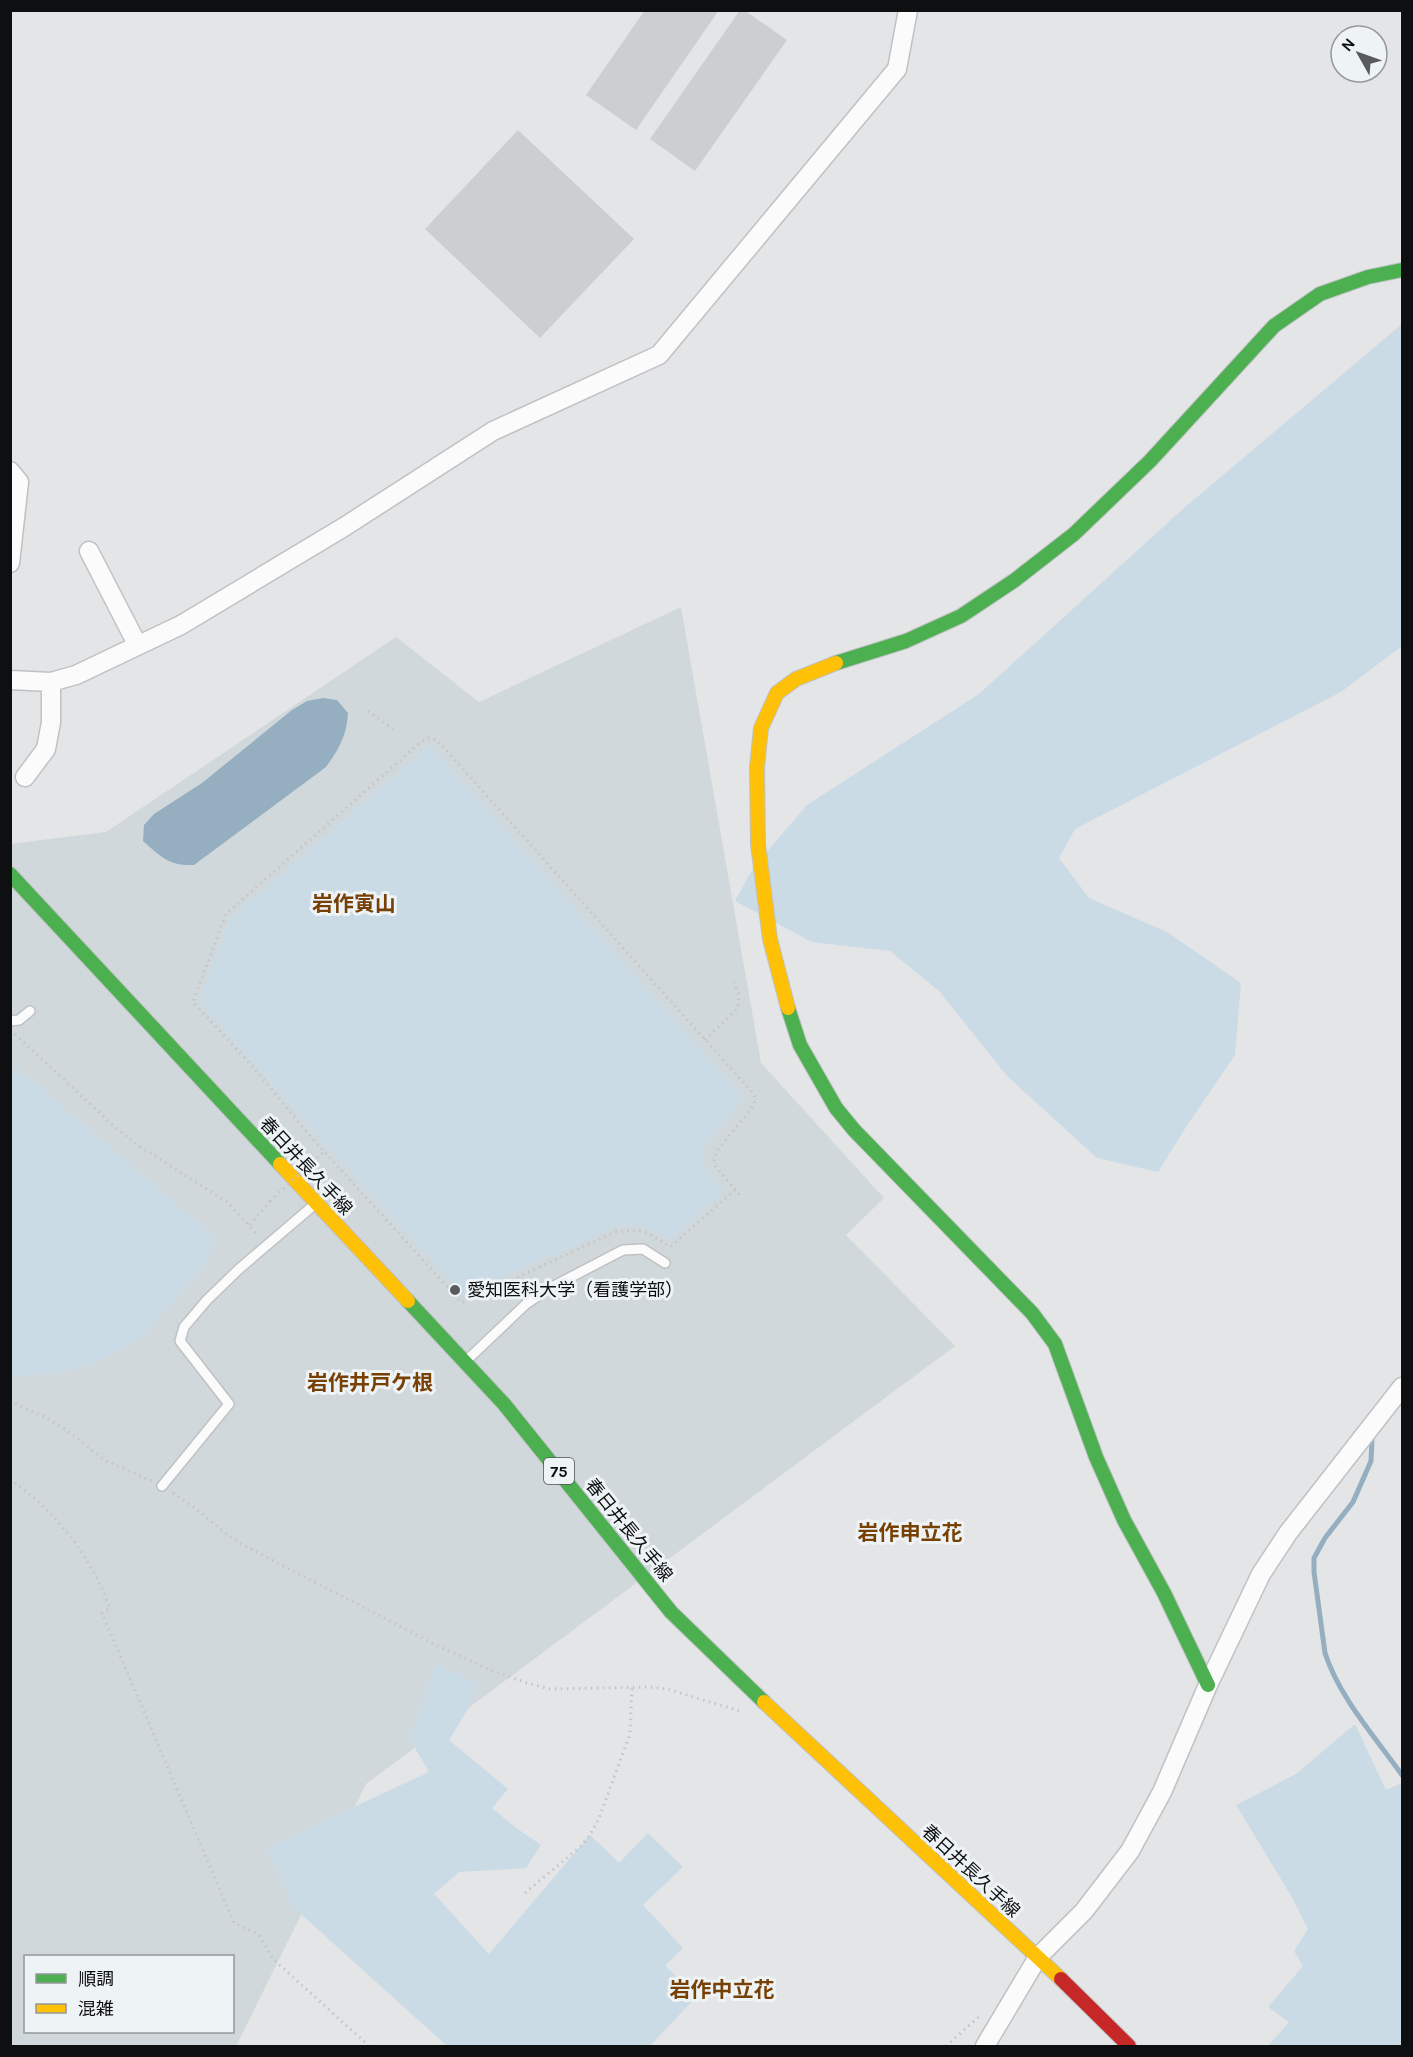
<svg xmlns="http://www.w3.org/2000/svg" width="1413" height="2057" font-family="Karla,'Noto Sans JP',sans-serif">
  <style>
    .built { fill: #d1d8dc; fill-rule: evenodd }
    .green { fill: #cbdbe6 }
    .water { fill: #95afc1 }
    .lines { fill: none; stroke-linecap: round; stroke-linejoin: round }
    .stream { stroke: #95afc1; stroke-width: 5 }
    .building { fill: #cdced0 }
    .lane-casing { stroke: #bfc1c3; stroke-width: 12 }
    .street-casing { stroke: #bfc1c3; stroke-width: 21 }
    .fast-casing { stroke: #bfc1c3; stroke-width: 16 }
    .slow-casing { stroke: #bfc1c3; stroke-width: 16 }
    .jam-casing { stroke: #bfc1c3; stroke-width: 16 }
    .path { stroke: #c4c4c5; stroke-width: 3; stroke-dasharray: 1.5 4.5; stroke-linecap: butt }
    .lane { stroke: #fbfbfb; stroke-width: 9 }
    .street { stroke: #fbfbfb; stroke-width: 18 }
    .fast { stroke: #4caf50; stroke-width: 14 }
    .slow { stroke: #ffc107; stroke-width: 14 }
    .jam { stroke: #c62828; stroke-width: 14 }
    .path-bridge { stroke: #c4c4c5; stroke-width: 3; stroke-dasharray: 1.5 4.5; stroke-linecap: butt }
    .poi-dot { fill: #585a5b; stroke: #eef3f6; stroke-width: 2 }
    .labels { text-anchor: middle; stroke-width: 6; stroke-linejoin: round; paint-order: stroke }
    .shield { fill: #eef3f6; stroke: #505355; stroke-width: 1.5 }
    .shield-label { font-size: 16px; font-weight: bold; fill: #0d0f10 }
    .street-label { font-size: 18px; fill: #0d0f10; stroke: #eef3f6 }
    .poi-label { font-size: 18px; fill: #0d0f10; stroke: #eef3f6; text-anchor: start }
    .quarter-label { font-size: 21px; font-weight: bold; fill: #774005; stroke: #eef3f6 }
  </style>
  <rect width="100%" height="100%" fill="#e3e5e7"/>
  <path class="built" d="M681 607 761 1063 884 1198 846 1235 955 1346 366 1784 236 2046H11L10 844 106 832 396 637 479 702ZM26 1956H232V2032H26Z"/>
  <path class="green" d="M1402 324V646L1341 692 1075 829 1059 858 1089 898 1167 932 1241 983 1235 1055 1186 1127 1158 1172 1097 1158 1007 1076 939 991 890 951 812 942 735 901 753 868 807 805 979 694 1184 508Z
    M430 745 744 1098 711 1138 702 1153 706 1170 724 1191 671 1240C650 1228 638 1223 614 1227L464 1296 313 1132 199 1001 230 918Z
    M18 1068 215 1237 206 1264 144 1335 124 1349 92 1364 52 1374 10 1376V1071Z
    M436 1662 478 1684 468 1709 449 1740 508 1789 492 1808 515 1827 541 1845 526 1868 459 1872 434 1894 489 1954 590 1835 619 1863 648 1833 683 1867 643 1905 683 1948 665 1966 697 1996 650 2046H447L292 1906 267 1847 429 1772 409 1738 424 1700Z
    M1355 1724 1386 1790 1402 1783V2045L1268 2046 1289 2022 1268 2007 1303 1966 1294 1951 1308 1929 1293 1899 1236 1805 1296 1774Z"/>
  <path class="water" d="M323 698 337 700 348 713C347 735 339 749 326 767L194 865C169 866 161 857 143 841L144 825 154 814 202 783 292 710 307 701Z"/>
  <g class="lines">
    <path class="stream" d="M1372 1439 1371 1461 1353 1502 1325 1538 1314 1558V1572L1325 1653C1339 1697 1376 1738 1402 1775"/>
  </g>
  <path class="building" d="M645 10H719L636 130 586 95Z
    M740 10H744L787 40 695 171 650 139Z
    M518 130 634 239 540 338 425 229Z"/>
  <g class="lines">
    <g class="lane-casing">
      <path id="lane" d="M10 1021 19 1020 30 1011
        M467 1360 526 1304 548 1289 623 1250 643 1249 665 1263
        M162 1486 229 1404 180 1341 184 1327 207 1300 239 1269 314 1205"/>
    </g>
    <g class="street-casing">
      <path id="street" d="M10 471 19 482 10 563
        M89 551 137 644
        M10 680 51 682 76 675 181 625 344 527 493 431 659 355 897 69 908 10
        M25 777 46 749 51 722V682
        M985 2046 1038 1957 1084 1911 1130 1851 1162 1792 1208 1685 1261 1574 1288 1533 1402 1387"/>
    </g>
    <g class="fast-casing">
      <path id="fast" d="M836 663 906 641 961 616 1015 580 1074 534 1150 461 1274 326 1320 294 1368 277 1402 270
        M10 874 280 1164
        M788 1008 800 1045 836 1108 854 1130 1032 1313 1055 1344 1096 1457 1124 1520 1164 1593 1208 1685
        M408 1301 504 1404 671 1612 764 1702"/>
    </g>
    <g class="slow-casing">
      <path id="slow" d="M788 1008 770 939 758 844 757 767 761 728 777 693 796 679 836 663
        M280 1164 408 1301
        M764 1702 1061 1979"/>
    </g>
    <g class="jam-casing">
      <path id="jam" d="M1061 1979 1129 2046"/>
    </g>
    <path class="path" d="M368 711 393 729
      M15 1034 115 1127 139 1146 227 1202 258 1235
      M705 1040 738 1008 739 995 734 982
      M317 1158 324 1151
      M735 1190 670 1247C649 1232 642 1228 615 1232L462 1303 310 1136 255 1069 193 1002 226 914 422 741 429 738 437 740 751 1091 755 1097 754 1105 717 1151 714 1160 716 1167 742 1198
      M250 1225 270 1201
      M10 1401 45 1417 65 1429 106 1461 152 1481
      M10 1479C57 1513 90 1555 110 1608L102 1613 234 1923 258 1934 273 1959 369 2046
      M173 1493 195 1508 230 1537 243 1545 434 1644 488 1669 527 1683 550 1689 648 1687 667 1689 740 1711
      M525 1893 581 1846 590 1835 599 1818 630 1734 632 1687
      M946 2046 982 2014"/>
    <use href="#lane" class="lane"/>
    <use href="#street" class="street"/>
    <use href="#fast" class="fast"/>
    <use href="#slow" class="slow"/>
    <use href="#jam" class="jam"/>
    <path class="path-bridge" d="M270 1201 317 1158"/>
  </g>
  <circle class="poi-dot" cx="455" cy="1290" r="6"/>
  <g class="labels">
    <rect class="shield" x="544" y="1458" width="30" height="26" rx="4.5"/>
    <g class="shield-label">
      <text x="559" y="1477">75</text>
    </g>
    <g class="street-label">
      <text transform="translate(306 1166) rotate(47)" y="6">春日井長久手線</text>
      <text transform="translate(629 1530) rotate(51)" y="6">春日井長久手線</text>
      <text transform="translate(971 1871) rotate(43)" y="6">春日井長久手線</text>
    </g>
    <g class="poi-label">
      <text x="467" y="1296">愛知医科大学（看護学部）</text>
    </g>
    <g class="quarter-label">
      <text x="354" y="911">岩作寅山</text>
      <text x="370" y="1390">岩作井戸ケ根</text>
      <text x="910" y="1540">岩作申立花</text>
      <text x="722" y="1997">岩作中立花</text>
    </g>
  </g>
  <rect width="1413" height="2057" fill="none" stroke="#0d0f10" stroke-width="24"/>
  <rect x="24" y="1955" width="210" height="78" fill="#eef3f6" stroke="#94989a" stroke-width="1.5"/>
  <rect x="36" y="1974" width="30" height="9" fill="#4caf50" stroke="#94989a" stroke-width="1.5"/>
  <text x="78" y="1985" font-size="18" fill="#0d0f10">順調</text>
  <rect x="36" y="2004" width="30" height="9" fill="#ffc107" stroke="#94989a" stroke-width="1.5"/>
  <text x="78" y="2015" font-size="18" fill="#0d0f10">混雑</text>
  <g transform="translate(1359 54) rotate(310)"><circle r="28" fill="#eef3f6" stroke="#94989a" stroke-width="1.5"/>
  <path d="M0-4.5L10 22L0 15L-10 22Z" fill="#585a5b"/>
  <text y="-9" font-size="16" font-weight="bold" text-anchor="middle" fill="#0d0f10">N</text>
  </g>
</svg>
